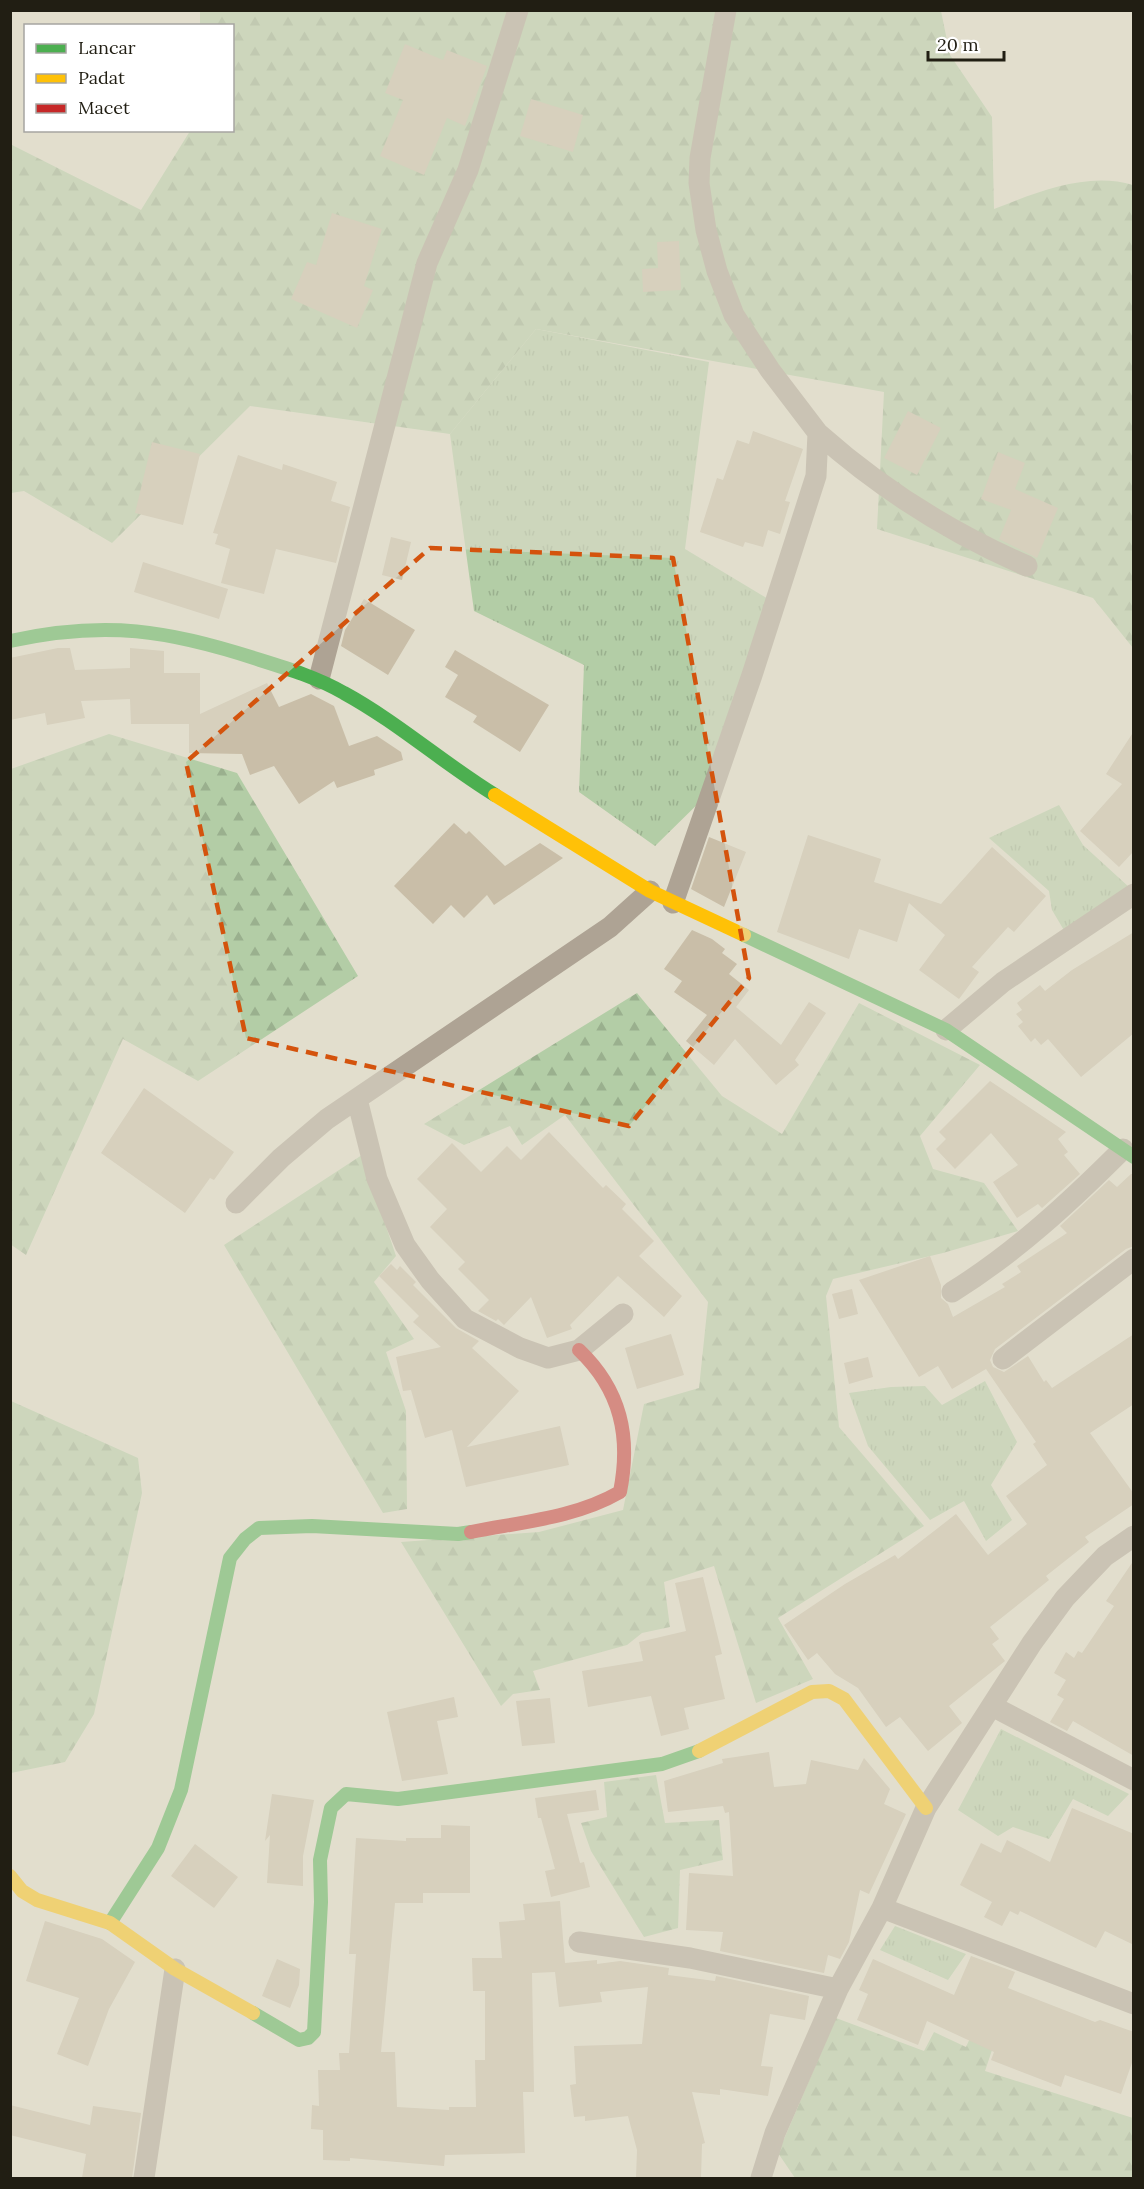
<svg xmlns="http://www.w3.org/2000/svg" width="1144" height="2189" font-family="Lora,serif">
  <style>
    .grass { fill: url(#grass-tufts) }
    .forest { fill: url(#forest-firs) }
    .building { fill: #c9bea8 }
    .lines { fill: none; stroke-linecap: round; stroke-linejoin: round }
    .street { stroke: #aea394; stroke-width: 21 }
    .fast { stroke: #4caf50; stroke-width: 14 }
    .slow { stroke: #ffc107; stroke-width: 14 }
    .jam { stroke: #c62828; stroke-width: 14 }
    .marked { fill: none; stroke: #d4530d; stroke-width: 4.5; stroke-dasharray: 12 8; stroke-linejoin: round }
  </style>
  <defs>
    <pattern id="grass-tufts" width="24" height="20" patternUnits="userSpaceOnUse" patternTransform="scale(1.5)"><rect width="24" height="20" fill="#b3cda6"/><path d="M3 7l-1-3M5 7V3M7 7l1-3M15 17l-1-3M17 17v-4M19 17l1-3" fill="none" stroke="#9ab08e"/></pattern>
    <pattern id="forest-firs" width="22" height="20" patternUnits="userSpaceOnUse" patternTransform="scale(1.5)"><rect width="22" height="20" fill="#b3cda6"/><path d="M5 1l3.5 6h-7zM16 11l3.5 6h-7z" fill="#9ab08e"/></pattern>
  </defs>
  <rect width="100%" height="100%" fill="#e2decd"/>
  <path class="grass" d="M536 329 709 362 685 549 770 600 713 789 655 846 579 792 584 665 474 611 450 434Z
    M1059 805 1083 845 1130 888 1065 932 1052 910 1049 891 989 838Z
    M985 1381 1017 1442 991 1485 1012 1520 986 1541 964 1501 930 1520 868 1446 849 1393 891 1387 925 1386 942 1405Z
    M1001 1729 1129 1794 1108 1816 1073 1799 1049 1839 1013 1827 998 1836 958 1810Z
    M895 1926 966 1954 948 1980 880 1950Z"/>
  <path class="forest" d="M200 11H941L950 55 992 117 994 209C1037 192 1088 171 1133 185V648L1093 598 877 529 884 392 536 329 450 434 250 406 112 543 24 491 11 493 10 144 141 210 190 131 232 130V26L200 25Z
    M109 734 237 773 358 976 198 1081 123 1039 26 1255 10 1244 11 769Z
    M637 993 722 1096 782 1134 859 1003 980 1065 920 1136 933 1169 984 1183 1018 1231 943 1253 833 1279 826 1296 839 1427 924 1526 778 1618 813 1679 756 1703 714 1566 664 1582 670 1627 642 1633 627 1645 533 1671 540 1690 513 1694 501 1706 401 1542 539 1532 623 1510 644 1404 699 1388 708 1302 565 1115 522 1145 510 1126 464 1145 424 1124Z
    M362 1155 396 1256 374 1282 414 1339 386 1352 406 1411 407 1509 383 1513 224 1245Z
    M11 1401 138 1458 142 1493 94 1714 65 1762 11 1773Z
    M656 1775 665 1823 719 1820 723 1860 680 1870 678 1928 644 1937 591 1851 581 1823 607 1817 604 1782Z
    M982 2012 1001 2023 985 2071 1133 2118V2178H795L778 2153 836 2018 924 2051 934 2032 966 2047Z"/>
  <path class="building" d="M405 44 443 60 447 50 487 66 465 126 447 118 424 175 380 156 403 100 385 93Z
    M531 99 583 115 573 152 520 136Z
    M332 213 382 229 364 286 373 290 357 328 291 299 307 262 316 265Z
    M679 241 681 290 643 292 642 269 658 268 657 242Z
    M908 411 941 428 917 475 884 458Z
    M753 431 803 449 785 501 790 502 780 534 768 530 763 547 745 542 743 547 700 532 717 478 723 480 737 440 749 444Z
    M152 442 200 454 183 525 135 513Z
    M998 452 1025 463 1015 489 1058 508 1037 558 999 539 1011 510 981 499Z
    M238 455 282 470 283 464 337 482 331 501 350 507 336 563 276 549 264 594 221 583 230 549 215 544 218 534 213 533Z
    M391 537 411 542 402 580 382 575Z
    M143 562 228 589 219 619 134 592Z
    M364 599 415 630 388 675 341 646 345 630Z
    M58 648H70L75 670 130 668V648L164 651V673H200V714L267 683 279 707 311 694 334 706 349 746 377 736 401 752 403 760 374 770 375 775 337 788 334 781 299 804 274 766 250 775 242 754 189 753V724H131L130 699 81 701 85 718 47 725 45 713 10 720V658Z
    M455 650 549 705 520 752 473 722 477 716 445 697 458 675 445 667Z
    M1134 731V851L1119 867 1080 831 1122 784 1106 774Z
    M454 823 466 834 469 831 505 866 540 843 563 858 494 905 487 895 464 918 451 905 433 924 394 886Z
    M808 835 881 859 874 882 941 904 992 847 1046 896 1014 932 1008 927 972 967 979 972 959 999 919 970 945 935 909 903 897 942 859 929 849 959 777 932Z
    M709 837 746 852 724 907 691 889Z
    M692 930 712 939 725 949 722 953 737 964 729 974 749 990 736 1007 781 1045 809 1002 826 1013 795 1060 799 1065 776 1085 735 1039 714 1065 686 1041 707 1015 674 992 682 981 664 969Z
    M1134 932V1033L1081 1077 1048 1039 1041 1045 1035 1038 1031 1042 1018 1026 1023 1022 1016 1014 1022 1010 1017 1003 1040 985 1045 991 1072 970Z
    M990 1081 1066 1132 1058 1139 1068 1152 1064 1155 1080 1174 1042 1208 1038 1204 1017 1218 993 1182 1018 1165 991 1133 955 1169 936 1149 946 1139 939 1132Z
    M144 1088 234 1152 214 1180 210 1178 185 1213 101 1153Z
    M549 1132 603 1188 606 1185 626 1204 622 1209 654 1241 639 1256 682 1296 664 1317 618 1276 570 1325 572 1329 547 1338 531 1297 504 1325 498 1319 496 1321 478 1311 489 1300 458 1269 465 1262 430 1227 447 1209 417 1179 452 1143 481 1172 507 1146 521 1160Z
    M1131 1174H1134V1246L1126 1249 995 1349 990 1360 993 1367 1004 1372 1028 1356 1044 1382 1046 1380 1052 1388 1134 1334V1404L1090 1433 1134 1494V1504L1085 1537 1089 1542 1046 1576 1049 1580 990 1627 999 1639 992 1644 1005 1661 949 1706 962 1723 928 1751 900 1717 886 1727 858 1688 835 1674 817 1653 808 1660 784 1625 845 1584 895 1555 898 1559 956 1514 988 1555 1027 1524 1006 1496 1047 1465 1033 1444 1036 1442 986 1369 952 1389 938 1366 919 1377 859 1280 930 1256 941 1285V1298L948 1304 953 1317 1005 1287 1002 1284 1021 1272 1017 1266 1067 1233 1060 1226 1109 1180 1117 1187Z
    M391 1264 397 1270 400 1266 416 1282 413 1285 456 1328 479 1341 472 1348 519 1391 467 1447 560 1426 569 1465 466 1487 452 1430 425 1438 411 1390 403 1391 396 1357 441 1347 413 1322 419 1316 379 1276Z
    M852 1289 858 1314 839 1319 832 1294Z
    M671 1334 684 1375 637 1389 625 1348Z
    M868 1357 873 1377 849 1384 844 1363Z
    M1134 1560V1756L1073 1721 1067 1731 1050 1722 1064 1699 1057 1695 1066 1680 1054 1673 1066 1652 1074 1658 1078 1651 1082 1653 1114 1606 1106 1601Z
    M703 1577 722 1654 715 1656 725 1699 684 1708 689 1729 661 1736 651 1696 588 1707 582 1671 643 1661 639 1642 686 1631 675 1583Z
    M454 1697 458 1717 437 1721 448 1774 402 1781 387 1712Z
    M550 1698 555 1743 522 1746 516 1701Z
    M769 1752 774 1787 806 1784 811 1760 858 1770 864 1758 890 1789 884 1804 906 1814 869 1894 860 1890 849 1942 840 1959 828 1955 824 1973 720 1951 723 1932 686 1930 689 1873 733 1876 729 1812 725 1813 723 1806 668 1812 664 1781 723 1763 722 1759Z
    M596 1790 599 1810 567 1814 580 1863 584 1862 590 1887 551 1897 545 1871 555 1869 541 1818H538L535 1798Z
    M272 1794 314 1800 303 1856V1886L267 1883 270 1835 265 1841Z
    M1072 1808 1134 1834V1945L1105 1931 1096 1948 1020 1911 1018 1915 1010 1911 1002 1926 984 1917 992 1902 960 1885 981 1843 1001 1853 1007 1840 1050 1862Z
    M441 1825 470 1826V1893H423V1903H395L381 2052H395L397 2107 449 2110V2107H476L475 2060H485V1991H473L472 1958H502L499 1922 525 1920 523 1904 560 1901 565 1963 597 1960V1964L620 1961 669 1968 668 1975 715 1981 716 1976 809 1996 805 2020 770 2014 761 2066 773 2067 768 2096 720 2089V2095L692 2092 705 2143 702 2144 701 2178H636L637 2150 628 2116 585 2121V2116L574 2117 570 2085 576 2084 574 2046 642 2044 648 1987 600 1992 602 2002 559 2007 555 1972 532 1973 534 2092H523L525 2153 445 2155 444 2166 350 2158V2161L323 2160V2130L311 2129 312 2105 319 2106 318 2070H340L339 2053H349L356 1954H349L356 1838 406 1841V1838H441Z
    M195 1844 238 1877 214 1908 171 1876Z
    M45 1921 102 1939 135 1962 109 2009 88 2066 57 2054 79 1998 26 1981Z
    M971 1956 1015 1972 1008 1988 1095 2022 1100 2020 1134 2032V2057L1121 2094 1065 2075 1061 2087 991 2060 994 2052 927 2021 918 2045 857 2020 868 1994 859 1990 873 1959 954 1995Z
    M277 1959 300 1969 299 1985 290 2008 262 1996Z
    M10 2105 90 2125 93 2106 141 2113 132 2178H82L86 2154 10 2135Z"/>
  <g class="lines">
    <path class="street" d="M818 433C881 489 951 533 1027 566
      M319 679 427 263 468 170 518 10
      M673 903 752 675 816 476 818 433 770 370 734 315 717 271 706 230 699 183 700 158 726 10
      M946 1030 1003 982 1134 894
      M357 1099 377 1179 405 1245 430 1280 465 1319 520 1348 548 1358 579 1350 623 1314
      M236 1203 281 1158 327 1119 610 927 650 891
      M952 1292C1015 1253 1070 1202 1123 1149
      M1003 1359 1134 1259
      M992 1706 1134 1780
      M882 1908 1134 2004
      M579 1942 690 1958 838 1989
      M144 2178 175 1969
      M761 2178 775 2133 838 1989 882 1908 926 1808 1032 1643 1065 1598 1105 1556 1134 1536"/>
    <path class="fast" d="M10 641C105 620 169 630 260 660 289 669 318 678 344 693 397 722 443 763 495 795
      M744 935 946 1030 1134 1157
      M110 1923 158 1848 181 1790 230 1558 245 1539 259 1528 312 1526 458 1534 471 1532
      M253 2013 299 2040 308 2038 314 2032 321 1902 320 1860 331 1808 346 1794 398 1799 662 1764 699 1751"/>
    <path class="slow" d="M495 795 650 891 744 935
      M699 1751 812 1692 829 1691 844 1699 926 1808
      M10 1876 22 1891 37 1900 110 1923 175 1969 253 2013"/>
    <path class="jam" d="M471 1532C521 1522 575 1518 620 1492 631 1437 621 1390 579 1350"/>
  </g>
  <path d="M0 0H1144V2189H0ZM430 548 673 558 749 978 629 1126 246 1038 186 762Z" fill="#e2decd" fill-opacity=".55" fill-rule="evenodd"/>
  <path class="marked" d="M430 548 673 558 749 978 629 1126 246 1038 186 762Z"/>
  <rect width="1144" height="2189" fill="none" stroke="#211e13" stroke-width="24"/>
  <rect x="24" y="24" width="210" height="108" fill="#ffffff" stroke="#a6a5a1" stroke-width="1.5"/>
  <rect x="36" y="44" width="30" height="9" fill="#4caf50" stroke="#a6a5a1" stroke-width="1.5"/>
  <text x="78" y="54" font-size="18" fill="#211e13">Lancar</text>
  <rect x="36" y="74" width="30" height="9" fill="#ffc107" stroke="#a6a5a1" stroke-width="1.5"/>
  <text x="78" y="84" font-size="18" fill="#211e13">Padat</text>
  <rect x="36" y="104" width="30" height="9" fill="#c62828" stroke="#a6a5a1" stroke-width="1.5"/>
  <text x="78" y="114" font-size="18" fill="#211e13">Macet</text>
  <path d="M928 51v9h76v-9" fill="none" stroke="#211e13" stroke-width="3"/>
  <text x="937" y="51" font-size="18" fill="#211e13" stroke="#ffffff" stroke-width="4.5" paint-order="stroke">20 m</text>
</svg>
